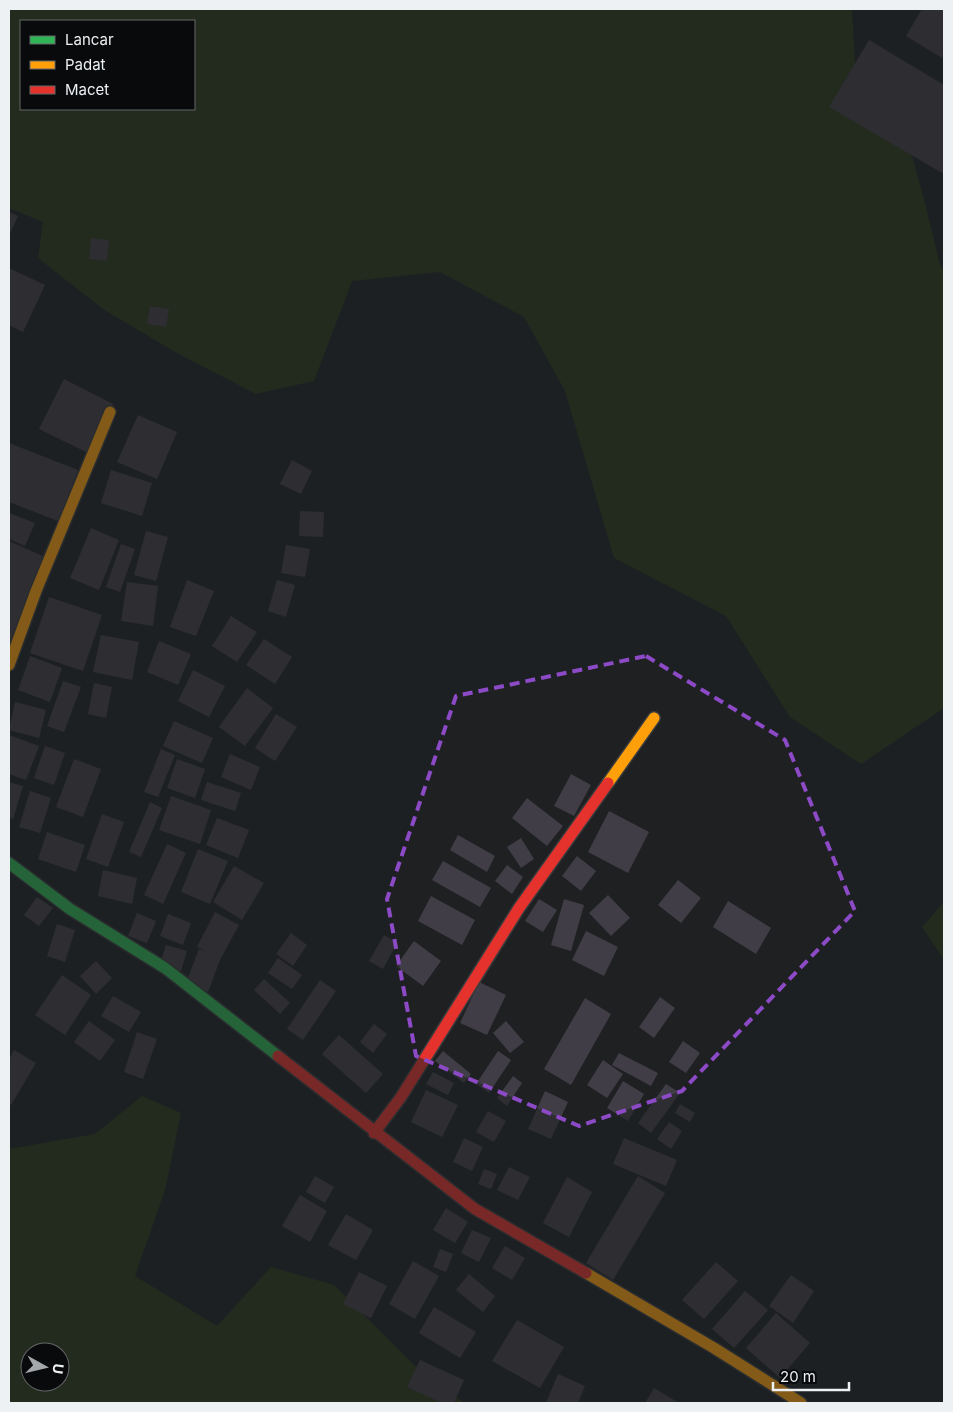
<svg xmlns="http://www.w3.org/2000/svg" width="953" height="1412" font-family="Inter,sans-serif">
  <style>
    .green { fill: #2b3619; fill-rule: evenodd }
    .building { fill: #403d46 }
    .lines { fill: none; stroke-linecap: round; stroke-linejoin: round }
    .fast-casing { stroke: #3a3c3e; stroke-width: 14 }
    .slow-casing { stroke: #3a3c3e; stroke-width: 14 }
    .jam-casing { stroke: #3a3c3e; stroke-width: 14 }
    .fast { stroke: #30b455; stroke-width: 11 }
    .slow { stroke: #ff9f0a; stroke-width: 11 }
    .jam { stroke: #e5322d; stroke-width: 11 }
    .marked { fill: none; stroke: #8c4ac7; stroke-width: 4; stroke-dasharray: 10 6; stroke-linejoin: round }
  </style>
  <rect width="100%" height="100%" fill="#1e2022"/>
  <path class="green" d="M9 9H852L856 80 906 134 925 203 940 265 944 270V708L861 764 790 717 726 616 614 558 565 391 524 317 440 272 352 281 314 381 256 394 175 352 103 309 38 258 43 222 9 208ZM21 21H194V109H21Z
    M944 902V960L922 927Z
    M142 1096 181 1113 165 1190 135 1276 217 1326 271 1267 334 1285 429 1380 465 1403H9V1149L95 1134ZM30 1352H60V1382H30Z"/>
  <path class="building" d="M922 9H944V53L942 58 906 36Z
    M869 40 944 85V174L829 107Z
    M9 212 18 216 9 236Z
    M91 238 109 240 107 261 89 259Z
    M9 268 45 285 23 332 9 325Z
    M150 306 169 309 166 327 147 324Z
    M64 379 113 404 88 453 39 429Z
    M138 415 177 432 157 479 117 462Z
    M9 443 78 470 58 521 9 502Z
    M292 460 312 471 301 494 280 484Z
    M111 470 152 483 142 516 101 503Z
    M300 511 324 512 323 537 299 536Z
    M9 513 35 523 25 546 9 539Z
    M91 528 119 540 99 590 70 578Z
    M146 531 168 537 156 581 134 575Z
    M9 541 45 557 9 645Z
    M121 544 135 549 120 592 106 587Z
    M286 545 310 549 305 577 281 573Z
    M187 580 214 591 196 636 170 627Z
    M277 580 295 585 286 617 268 611Z
    M127 582 158 586 153 626 121 621Z
    M49 597 102 615 83 671 30 653Z
    M231 616 257 632 237 662 212 646Z
    M101 635 139 642 132 680 93 672Z
    M264 639 292 657 275 684 246 665Z
    M159 641 191 654 178 685 147 672Z
    M30 656 62 668 50 702 18 690Z
    M193 670 225 686 209 717 178 701Z
    M63 681 81 687 64 732 47 726Z
    M94 683 112 687 106 718 88 714Z
    M247 688 273 708 245 746 219 727Z
    M15 702 46 710 39 738 9 730Z
    M276 714 297 727 275 761 255 748Z
    M174 721 213 738 202 763 163 746Z
    M9 735 39 746 26 780 9 774Z
    M45 746 65 753 54 785 34 778Z
    M161 749 175 755 158 797 144 792Z
    M230 754 260 767 251 790 221 777Z
    M74 759 101 769 83 817 56 807Z
    M177 759 205 769 195 798 167 788Z
    M571 774 591 785 574 816 554 806Z
    M9 782 23 786 13 819 9 818Z
    M207 782 241 793 235 811 201 800Z
    M30 791 51 798 40 833 19 827Z
    M171 796 211 810 200 844 159 830Z
    M527 798 563 826 547 846 512 818Z
    M150 802 162 808 141 857 129 852Z
    M609 811 649 832 628 873 588 852Z
    M102 814 124 822 108 867 86 859Z
    M217 818 249 830 238 858 206 845Z
    M47 832 85 845 76 872 38 859Z
    M458 835 495 856 487 872 450 850Z
    M521 838 534 859 521 868 507 847Z
    M167 844 186 853 163 904 144 895Z
    M198 849 228 861 210 904 181 892Z
    M577 856 596 871 581 891 562 876Z
    M443 861 491 888 480 907 432 880Z
    M507 865 523 877 512 894 495 881Z
    M234 866 264 883 242 920 213 902Z
    M103 870 137 878 132 904 98 896Z
    M678 880 701 898 681 923 658 905Z
    M608 895 630 918 611 936 589 913Z
    M431 896 475 920 462 945 418 921Z
    M37 897 53 908 39 926 24 915Z
    M539 899 557 910 543 932 525 921Z
    M564 899 584 905 571 951 551 945Z
    M728 901 771 928 756 954 713 927Z
    M215 912 239 925 220 960 208 992 186 983 199 949 207 952 197 947Z
    M137 913 156 921 147 943 128 936Z
    M168 914 191 923 183 945 160 936Z
    M57 924 75 930 65 962 47 956Z
    M586 931 618 947 604 976 572 960Z
    M291 933 307 945 293 966 276 954Z
    M384 935 397 943 383 969 369 961Z
    M414 941 441 961 423 986 396 966Z
    M166 945 187 951 181 971 160 964Z
    M278 958 302 975 292 989 268 973Z
    M96 961 112 978 96 994 80 976Z
    M62 975 91 995 65 1035 35 1015Z
    M264 979 290 1003 280 1014 254 990Z
    M320 980 336 991 303 1040 287 1029Z
    M479 982 506 995 487 1035 460 1023Z
    M113 996 141 1012 129 1032 101 1016Z
    M660 997 675 1008 654 1038 639 1027Z
    M585 998 611 1014 571 1085 544 1069Z
    M89 1021 115 1040 100 1061 74 1042Z
    M506 1021 524 1042 510 1053 493 1033Z
    M374 1024 387 1034 373 1053 360 1042Z
    M137 1032 157 1039 143 1079 124 1072Z
    M339 1035 383 1074 366 1093 322 1054Z
    M683 1041 700 1053 686 1073 669 1062Z
    M14 1050 36 1063 11 1105 9 1104V1059Z
    M443 1051 471 1074 464 1083 435 1061Z
    M498 1051 511 1060 489 1093 476 1084Z
    M619 1053 658 1073 651 1086 612 1065Z
    M603 1060 623 1074 607 1098 587 1085Z
    M433 1072 454 1083 448 1095 426 1084Z
    M513 1076 522 1083 507 1106 497 1098Z
    M623 1081 644 1094 628 1121 607 1108Z
    M666 1084 680 1093 651 1133 638 1123Z
    M426 1090 458 1105 442 1137 411 1122Z
    M545 1091 568 1102 551 1139 528 1129Z
    M680 1104 695 1113 690 1122 675 1113Z
    M488 1111 506 1121 494 1142 476 1132Z
    M669 1122 682 1131 671 1149 657 1139Z
    M464 1138 483 1147 472 1171 453 1162Z
    M624 1138 677 1160 666 1186 613 1164Z
    M509 1167 530 1177 518 1200 497 1190Z
    M484 1169 497 1174 491 1189 478 1184Z
    M315 1176 334 1187 325 1203 306 1192Z
    M638 1176 665 1193 613 1280 586 1263Z
    M567 1177 592 1192 569 1237 543 1223Z
    M300 1195 327 1211 310 1242 282 1226Z
    M446 1208 468 1222 455 1243 433 1230Z
    M346 1214 373 1230 356 1260 328 1245Z
    M472 1230 491 1238 479 1262 461 1253Z
    M505 1246 525 1258 512 1280 492 1268Z
    M440 1249 453 1254 446 1272 433 1267Z
    M413 1261 439 1276 415 1319 389 1304Z
    M716 1262 738 1281 704 1319 682 1300Z
    M359 1272 387 1286 371 1318 343 1304Z
    M469 1274 495 1296 483 1312 456 1290Z
    M791 1275 814 1291 793 1323 769 1306Z
    M745 1291 768 1310 734 1348 712 1329Z
    M434 1307 476 1332 460 1358 419 1333Z
    M776 1313 810 1343 780 1378 746 1348Z
    M517 1320 564 1347 540 1388 492 1361Z
    M420 1360 464 1380 454 1403H442L407 1387Z
    M558 1374 585 1386 578 1403H546Z
    M654 1388 679 1403H645Z"/>
  <g class="lines">
    <g class="fast-casing">
      <path id="fast" d="M9 863 70 909 165 968 278 1056"/>
    </g>
    <g class="slow-casing">
      <path id="slow" d="M9 665 36 591 110 412
        M608 783 654 718
        M586 1273 714 1348 801 1403"/>
    </g>
    <g class="jam-casing">
      <path id="jam" d="M278 1056 475 1209 586 1273
        M374 1133 401 1097 519 908 608 783"/>
    </g>
    <use href="#fast" class="fast"/>
    <use href="#slow" class="slow"/>
    <use href="#jam" class="jam"/>
  </g>
  <path d="M0 0H953V1412H0ZM646 656 785 740 855 911 682 1091 579 1126 416 1056 387 899 456 696Z" fill="#1e2022" fill-opacity=".55" fill-rule="evenodd"/>
  <path class="marked" d="M646 656 785 740 855 911 682 1091 579 1126 416 1056 387 899 456 696Z"/>
  <rect width="953" height="1412" fill="none" stroke="#eef1f3" stroke-width="20"/>
  <rect x="20" y="20" width="175" height="90" fill="#080a0c" stroke="#646668"/>
  <rect x="30" y="36" width="25" height="8" fill="#30b455" stroke="#646668"/>
  <text x="65" y="45" font-size="15" fill="#eef1f3">Lancar</text>
  <rect x="30" y="61" width="25" height="8" fill="#ff9f0a" stroke="#646668"/>
  <text x="65" y="70" font-size="15" fill="#eef1f3">Padat</text>
  <rect x="30" y="86" width="25" height="8" fill="#e5322d" stroke="#646668"/>
  <text x="65" y="95" font-size="15" fill="#eef1f3">Macet</text>
  <g transform="translate(45 1367) rotate(98)"><circle r="24" fill="#080a0c" stroke="#646668"/>
  <path d="M0-4L9 19L0 12L-9 19Z" fill="#a5a8aa"/>
  <text y="-8" font-size="14" font-weight="bold" text-anchor="middle" fill="#eef1f3">U</text>
  </g>
  <path d="M773 1382v8h76v-8" fill="none" stroke="#eef1f3" stroke-width="2.5"/>
  <text x="780" y="1382" font-size="15" fill="#eef1f3" stroke="#080a0c" stroke-width="4" paint-order="stroke">20 m</text>
</svg>
